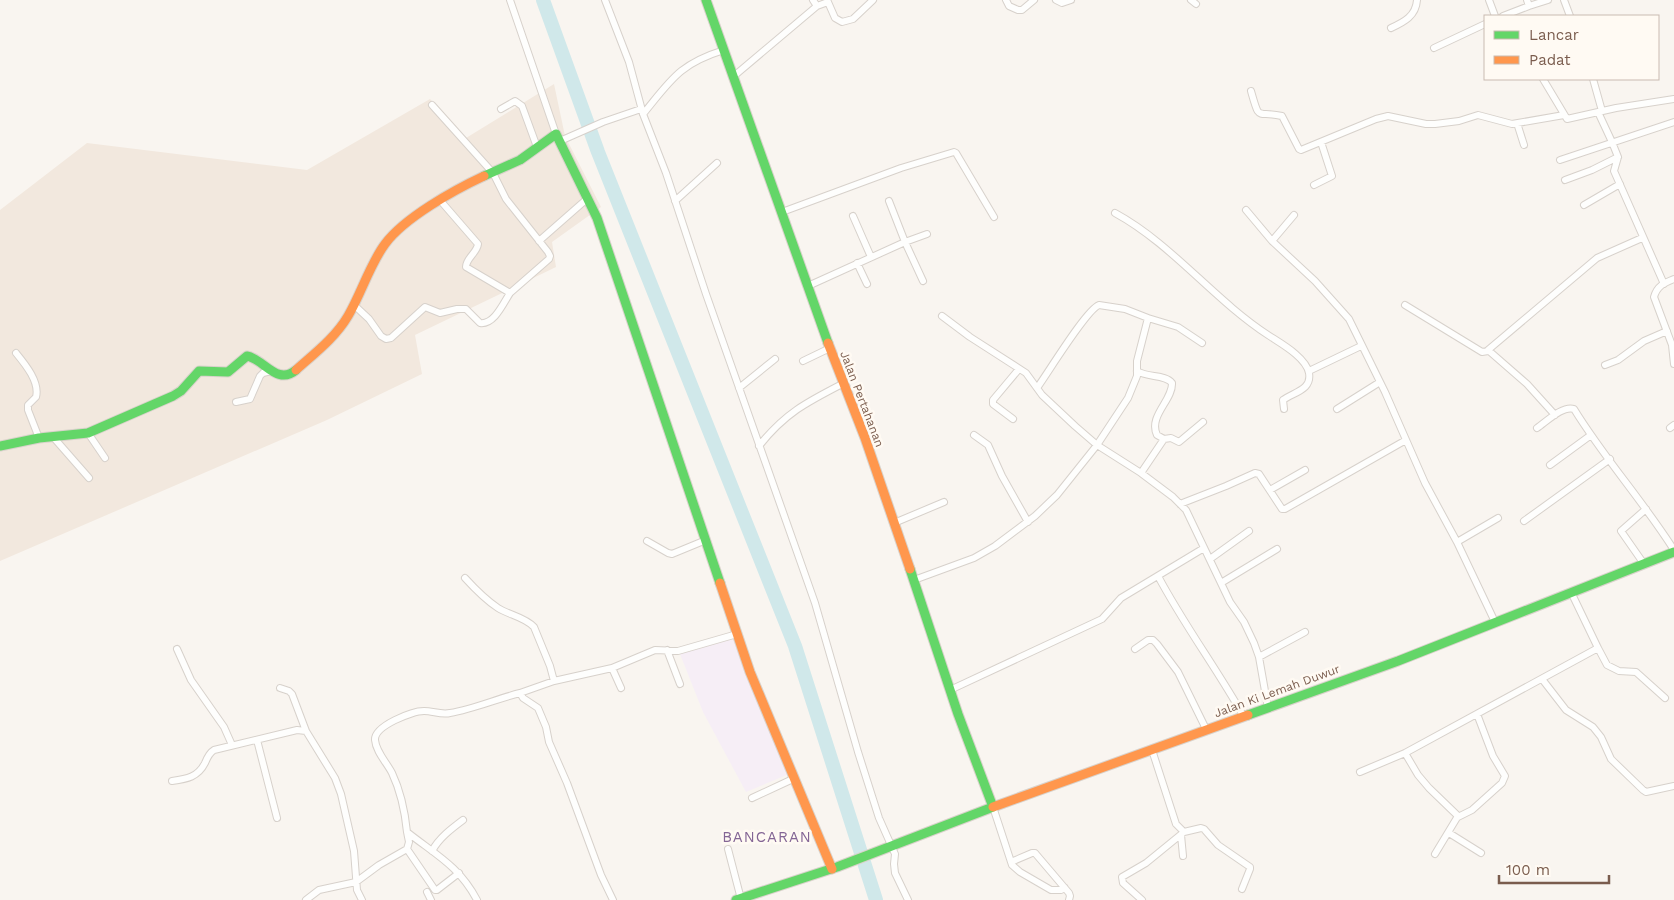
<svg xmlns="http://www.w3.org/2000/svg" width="1674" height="900" font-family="'Work Sans',sans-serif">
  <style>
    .residential { fill: #f2e8de }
    .education { fill: #f6eef6 }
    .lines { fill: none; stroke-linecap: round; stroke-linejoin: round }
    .river { stroke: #d0e8ea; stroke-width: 14 }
    .street-casing { stroke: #d7d1cb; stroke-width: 8 }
    .fast-casing { stroke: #d9d2cb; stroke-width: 11 }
    .slow-casing { stroke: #d9d2cb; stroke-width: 11 }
    .street { stroke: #fefefd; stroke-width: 6 }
    .fast { stroke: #63d668; stroke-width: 9 }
    .slow { stroke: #ff974d; stroke-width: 9 }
    .labels { text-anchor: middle; stroke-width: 5; stroke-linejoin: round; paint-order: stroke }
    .street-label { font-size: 12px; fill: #7a5c4d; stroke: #fffaf3 }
    .quarter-label { font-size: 15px; letter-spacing: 1px; fill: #846695; stroke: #fffaf3 }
  </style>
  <rect width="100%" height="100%" fill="#f9f5f0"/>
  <path class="residential" d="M554 84 565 136 601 207 552 242 556 267 415 335 422 374 327 420 0 561V210L87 143 307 170 430 99 466 138Z"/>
  <path class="education" d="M733 639 789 774 746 792 703 712 680 654Z"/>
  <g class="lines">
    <path class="river" d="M543 0 598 152 795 646 876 900"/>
    <g class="street-casing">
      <path id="street" d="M510 0 556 134
        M605 0 629 62 643 114 666 173 706 294 815 603 858 752 879 818 895 854 894 864 895 873 908 900
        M813 0 817 6
        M1006 0 1009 6 1018 10H1022L1034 0
        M1056 0 1062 3 1071 0
        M1191 0 1196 4
        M1489 0 1495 16
        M1527 0 1529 6 1548 0
        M1564 0 1570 16
        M1503 16 1529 6
        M1391 28C1404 22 1416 16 1417 0
        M1434 48 1485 24
        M734 76 817 6 828 2 835 18 842 22 853 19 873 0
        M1543 79 1567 119 1616 108 1674 99
        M1593 79 1602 111
        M1251 91C1260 123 1256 110 1282 116L1299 149 1301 150 1376 119 1388 116 1426 124H1435L1459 121 1478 115 1512 124 1564 115
        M432 105 493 173 506 199 548 252 550 256 549 259 510 293 466 267C466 258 477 253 478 244L439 199
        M501 109 515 101 522 106 537 147
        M1598 112 1612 142 1618 157 1614 171 1664 284
        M643 114C671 80 679 64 724 50
        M1517 123 1524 145
        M560 141 603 122 641 109
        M1560 160 1674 122
        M1565 180 1592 170 1618 157
        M1314 185 1332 176 1321 142
        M675 201 717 163
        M889 201 905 242 923 281
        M1584 205 1620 184
        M1246 210 1272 241 1315 281 1349 319 1385 392 1425 483 1457 542 1495 622
        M782 212 901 168 954 152 956 153 994 217
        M1115 213C1172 244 1213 299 1268 335 1280 343 1306 357 1309 373 1312 390 1294 392 1283 400L1284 409
        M853 216 871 257
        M539 241 588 198
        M1272 241 1294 215
        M857 263 867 284
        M1674 279C1664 283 1657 286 1654 297L1672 345 1674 364
        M808 286 905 242 927 234
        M354 305 369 319 381 336 386 339 391 338 425 307 440 313 457 309H466L480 323C494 325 503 304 510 293
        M1405 305 1482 352 1488 351
        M942 316 970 337 1026 373 1042 395 1075 426 1097 445 1141 473 1173 497 1186 510 1230 602 1244 622 1254 643 1259 657 1268 708
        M1148 318 1178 327 1202 343
        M16 353C25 364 40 382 36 397L28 405V410L39 438
        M803 361 830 348
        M1605 365 1618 360 1644 341 1667 331
        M1137 371C1148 378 1165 374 1172 383 1173 400 1148 416 1157 435L1164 439
        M1309 371 1361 346
        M739 388 775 359
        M236 402 250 399 260 376 263 373 271 371
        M1337 409 1380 382
        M1555 415 1527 384 1488 350 1597 258 1642 238
        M1013 419 993 404V400L1019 369
        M1537 428C1546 422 1563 405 1574 409 1604 458 1643 501 1674 550
        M1670 428 1674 425
        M88 433 105 458
        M974 435 988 445 1002 476 1028 522
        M54 438 89 478
        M759 446C785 413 807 402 844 383
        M1550 465 1591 435
        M1141 473 1164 439 1171 438 1179 442 1203 422
        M1270 490 1305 470
        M1180 504 1226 486 1255 473 1259 474 1282 509H1285L1406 440
        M1524 521 1610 459
        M894 523 944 502
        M647 541 668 553 672 554 706 540
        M1457 542 1498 518
        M1210 559 1249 531
        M1644 564 1621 531 1646 509
        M1158 576C1184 625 1217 669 1244 717
        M465 578C475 589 486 600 498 608 509 615 525 617 534 627L550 666 554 681
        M914 580 974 558 995 546 1035 516 1057 495 1097 445 1128 398 1137 376V361L1148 318 1125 309 1099 305C1086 310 1048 373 1037 388
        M1221 583 1277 549
        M1598 648 1607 665 1619 671 1636 672 1665 698
        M177 649 191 680 224 727 232 745
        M1135 649 1148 640H1153L1157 644 1178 672 1207 731
        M667 650 680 684
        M1259 657 1305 632
        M612 668 554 681 520 693 523 698 538 708 546 727 549 742 567 783 601 875 613 900
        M1542 679 1566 710 1593 727 1601 737 1611 759 1643 790 1646 792 1674 786
        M280 688 289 691 292 694 306 731
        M621 688 612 668 655 650 678 651 737 634
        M950 690 1102 619 1121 598 1204 548
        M257 740 277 818
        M1152 750 1176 824 1184 832 1201 828 1204 829 1218 845 1250 867V869L1242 889
        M1405 753 1418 775 1429 788 1458 816 1435 854
        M1360 772 1405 753 1598 648 1571 592
        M172 781C187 779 198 777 205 763 207 758 209 753 214 750L297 730 306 731 335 778 341 794 354 851 357 890 362 900
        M752 798 795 778
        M993 807 1012 865 1020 872 1051 890H1061L1065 888
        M1458 817 1472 810 1502 783 1505 776 1493 756 1477 714
        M1449 833 1481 853
        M1181 835 1183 856
        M407 849 435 890H437L459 873
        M728 849 741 899
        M432 851C439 838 451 829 463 820
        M1011 862 1032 853H1035L1069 893 1070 896 1069 900
        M427 892 431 900
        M306 900 319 890 356 882 379 865 407 849 409 842 407 832
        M477 900C459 866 436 855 407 832 405 812 401 792 392 773 387 763 376 752 375 740 374 726 412 711 424 711 433 711 441 715 450 713 474 709 496 699 520 693
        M1142 900 1123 883 1122 877 1146 863 1184 832"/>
    </g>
    <g class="fast-casing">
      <path id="fast" d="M706 0 828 343
        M484 176 520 160 556 134 597 218 720 583
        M0 446 39 438 88 433 173 396 181 391 199 371 228 372 247 356C264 359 277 386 296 370
        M1248 715 1398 661 1674 552
        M736 900 837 867 993 807 958 714 910 569"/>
    </g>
    <g class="slow-casing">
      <path id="slow" d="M828 343 865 438 910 569
        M296 370C315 353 335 338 348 316 361 294 370 264 385 244 404 218 454 190 484 176
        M720 583 750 672 832 869
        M993 807 1248 715"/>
    </g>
    <use href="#street" class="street"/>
    <use href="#fast" class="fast"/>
    <use href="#slow" class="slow"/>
  </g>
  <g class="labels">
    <g class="street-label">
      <text transform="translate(862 399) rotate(69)" y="4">Jalan Pertahanan</text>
      <text transform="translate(1277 691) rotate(-20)" y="4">Jalan Ki Lemah Duwur</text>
    </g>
    <g class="quarter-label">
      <text x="767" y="842">BANCARAN</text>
    </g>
  </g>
  <rect x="1484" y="15" width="175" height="65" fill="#fffaf3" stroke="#cabbb1"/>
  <rect x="1494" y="31" width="25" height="8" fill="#63d668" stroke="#cabbb1"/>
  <text x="1529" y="40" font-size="15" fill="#7a5c4d">Lancar</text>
  <rect x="1494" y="56" width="25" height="8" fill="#ff974d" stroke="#cabbb1"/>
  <text x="1529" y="65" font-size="15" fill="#7a5c4d">Padat</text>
  <path d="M1499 875v8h110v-8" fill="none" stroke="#7a5c4d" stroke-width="2.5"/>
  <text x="1506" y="875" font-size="15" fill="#7a5c4d" stroke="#fffaf3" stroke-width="4" paint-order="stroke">100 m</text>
</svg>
